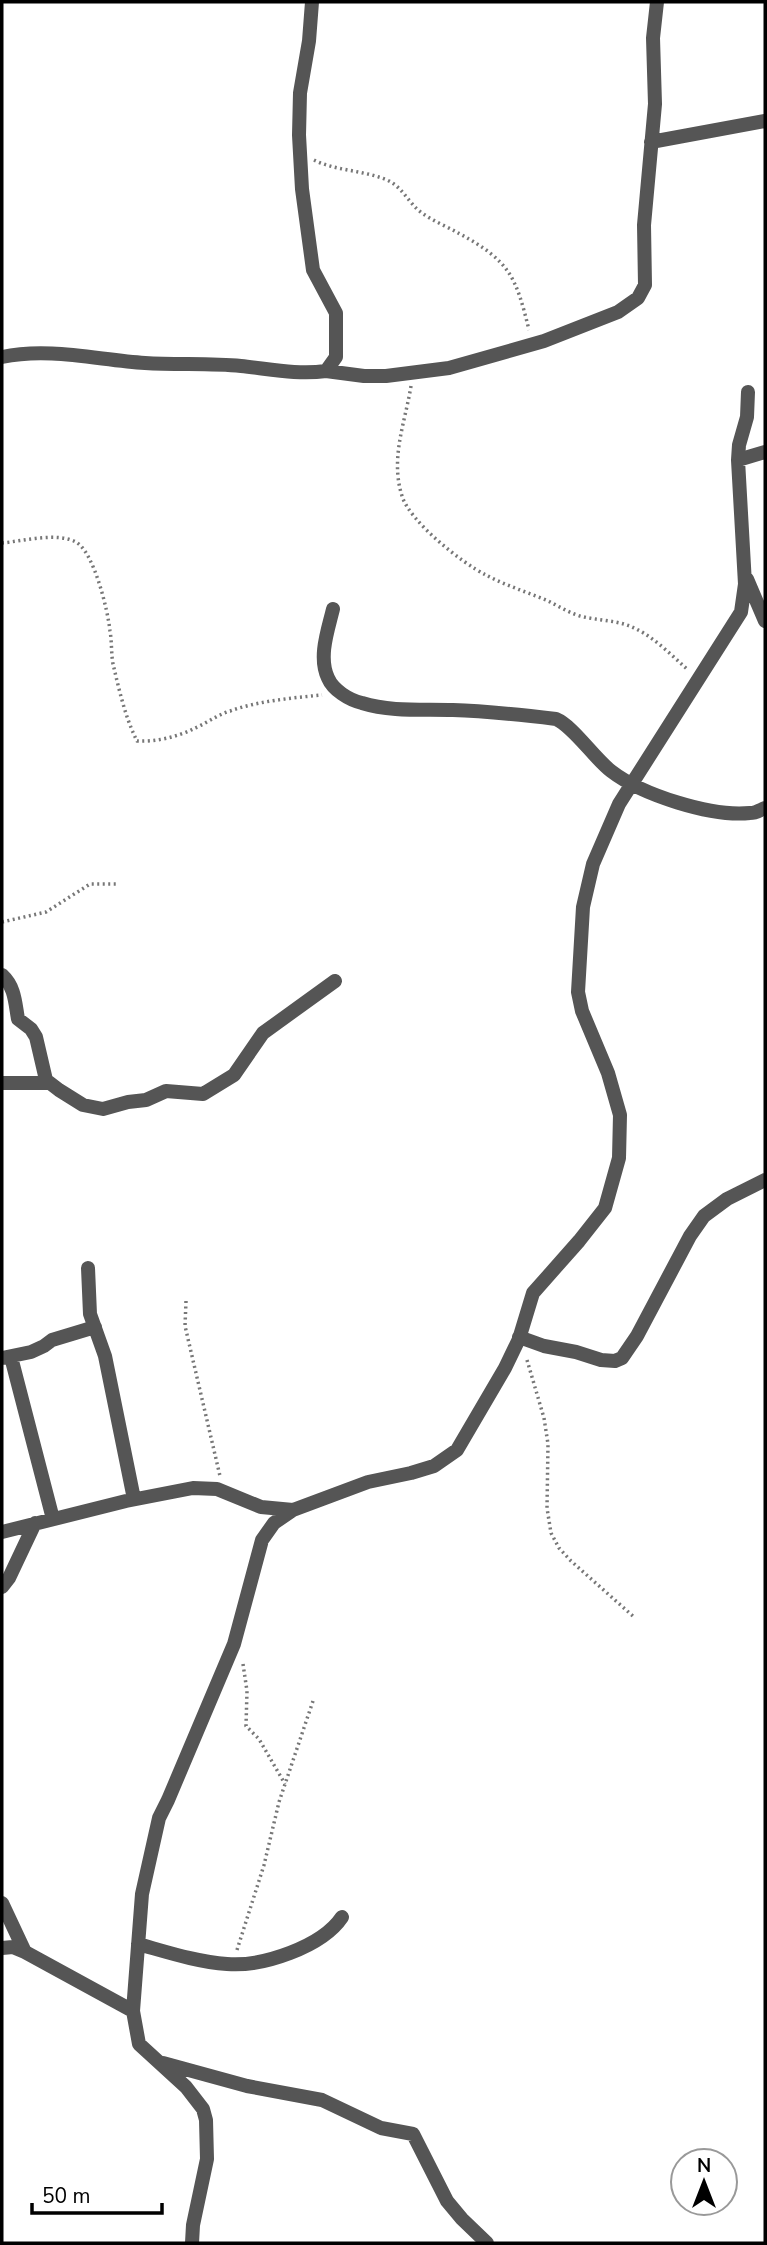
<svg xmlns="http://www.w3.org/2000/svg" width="767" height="2245" font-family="'Nunito Sans',sans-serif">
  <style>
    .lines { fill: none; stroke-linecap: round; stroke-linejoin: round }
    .path { stroke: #777; stroke-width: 3.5; stroke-dasharray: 2 3.5; stroke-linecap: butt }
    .street { stroke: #555; stroke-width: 14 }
  </style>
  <rect width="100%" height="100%" fill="#fff"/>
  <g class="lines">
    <path class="path" d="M314 160C336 171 363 170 387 180 403 187 408 203 422 213 433 221 448 227 460 234 510 261 516 277 529 330
      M411 386C405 423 390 458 402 496 410 522 462 563 486 575 505 585 526 592 546 600 557 605 567 612 580 616 595 620 612 620 627 625 650 633 669 653 687 669
      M2 543C23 541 57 532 76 542 94 552 108 611 110 631 112 642 111 653 113 664 119 689 125 717 137 741 155 742 178 737 195 728 207 723 217 715 230 711 258 701 291 698 322 695
      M2 922 46 912 90 884H116
      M186 1301 185 1326 220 1476
      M527 1360 544 1418 548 1444 547 1508 551 1533 559 1548 571 1561 634 1617
      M243 1664 247 1691 246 1726 259 1739 285 1784
      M237 1950 264 1865 279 1802 313 1701"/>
    <path class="street" d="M651 142 765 121
      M2 357C49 347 98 360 145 363 177 365 210 363 241 366 270 369 298 375 326 371L336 357V313L313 270 302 189 299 135 300 93 309 41 312 2
      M326 371 364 376H386L449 368 544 341 618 312 638 298 645 285 644 225 655 104 653 38 657 2
      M738 460 765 452
      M747 579 765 621
      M333 609C328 630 318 657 328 678 333 690 349 700 362 703 391 712 423 709 453 710 487 711 522 715 556 719 573 726 594 758 611 771 642 795 711 817 750 813 756 813 760 810 765 808
      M2 975C15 987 15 1002 18 1019L31 1029 36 1037 46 1080 59 1090 83 1105 103 1109 128 1102 146 1100 166 1091 203 1094 234 1075 263 1033 335 981
      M2 1083H50
      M88 1268 90 1314 105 1356 134 1499
      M519 1337 544 1346 576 1352 601 1360 615 1361 622 1358 637 1336 690 1236 704 1216 727 1199 765 1180
      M11 1357 53 1519
      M2 1358 31 1352 44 1346 52 1340 95 1327
      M2 1532 126 1501 193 1488 217 1489 261 1507 293 1510
      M2 1587 9 1578 35 1523
      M2 1903 25 1952
      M138 1944C167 1952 197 1962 227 1964 262 1967 322 1947 342 1917
      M2 1948 13 1947 25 1952 133 2011
      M163 2063 247 2086 322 2100 381 2128 413 2134 447 2201 462 2219 487 2243
      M192 2243 193 2225 207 2159 206 2120 203 2109 186 2087 139 2044 133 2011 142 1894 159 1818 168 1800 234 1644 262 1540 274 1523 293 1510 368 1482 411 1473 434 1466 457 1450 505 1368 519 1339 533 1293 579 1241 605 1208 619 1158 620 1115 608 1073 582 1011 578 992 583 907 593 864 619 804 741 612 745 584 738 460 739 445 747 417 748 392"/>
  </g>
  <rect width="767" height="2245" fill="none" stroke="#000000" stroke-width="7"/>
  <g transform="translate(704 2182)"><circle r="33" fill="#ffffff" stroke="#999999" stroke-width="2"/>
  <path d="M0-5L12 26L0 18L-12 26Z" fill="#000000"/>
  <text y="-10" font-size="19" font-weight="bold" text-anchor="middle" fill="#000000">N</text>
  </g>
  <path d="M32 2203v10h130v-10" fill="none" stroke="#000000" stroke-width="3.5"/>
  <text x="42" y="2203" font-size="21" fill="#000000" stroke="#ffffff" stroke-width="5" paint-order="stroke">50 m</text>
</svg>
